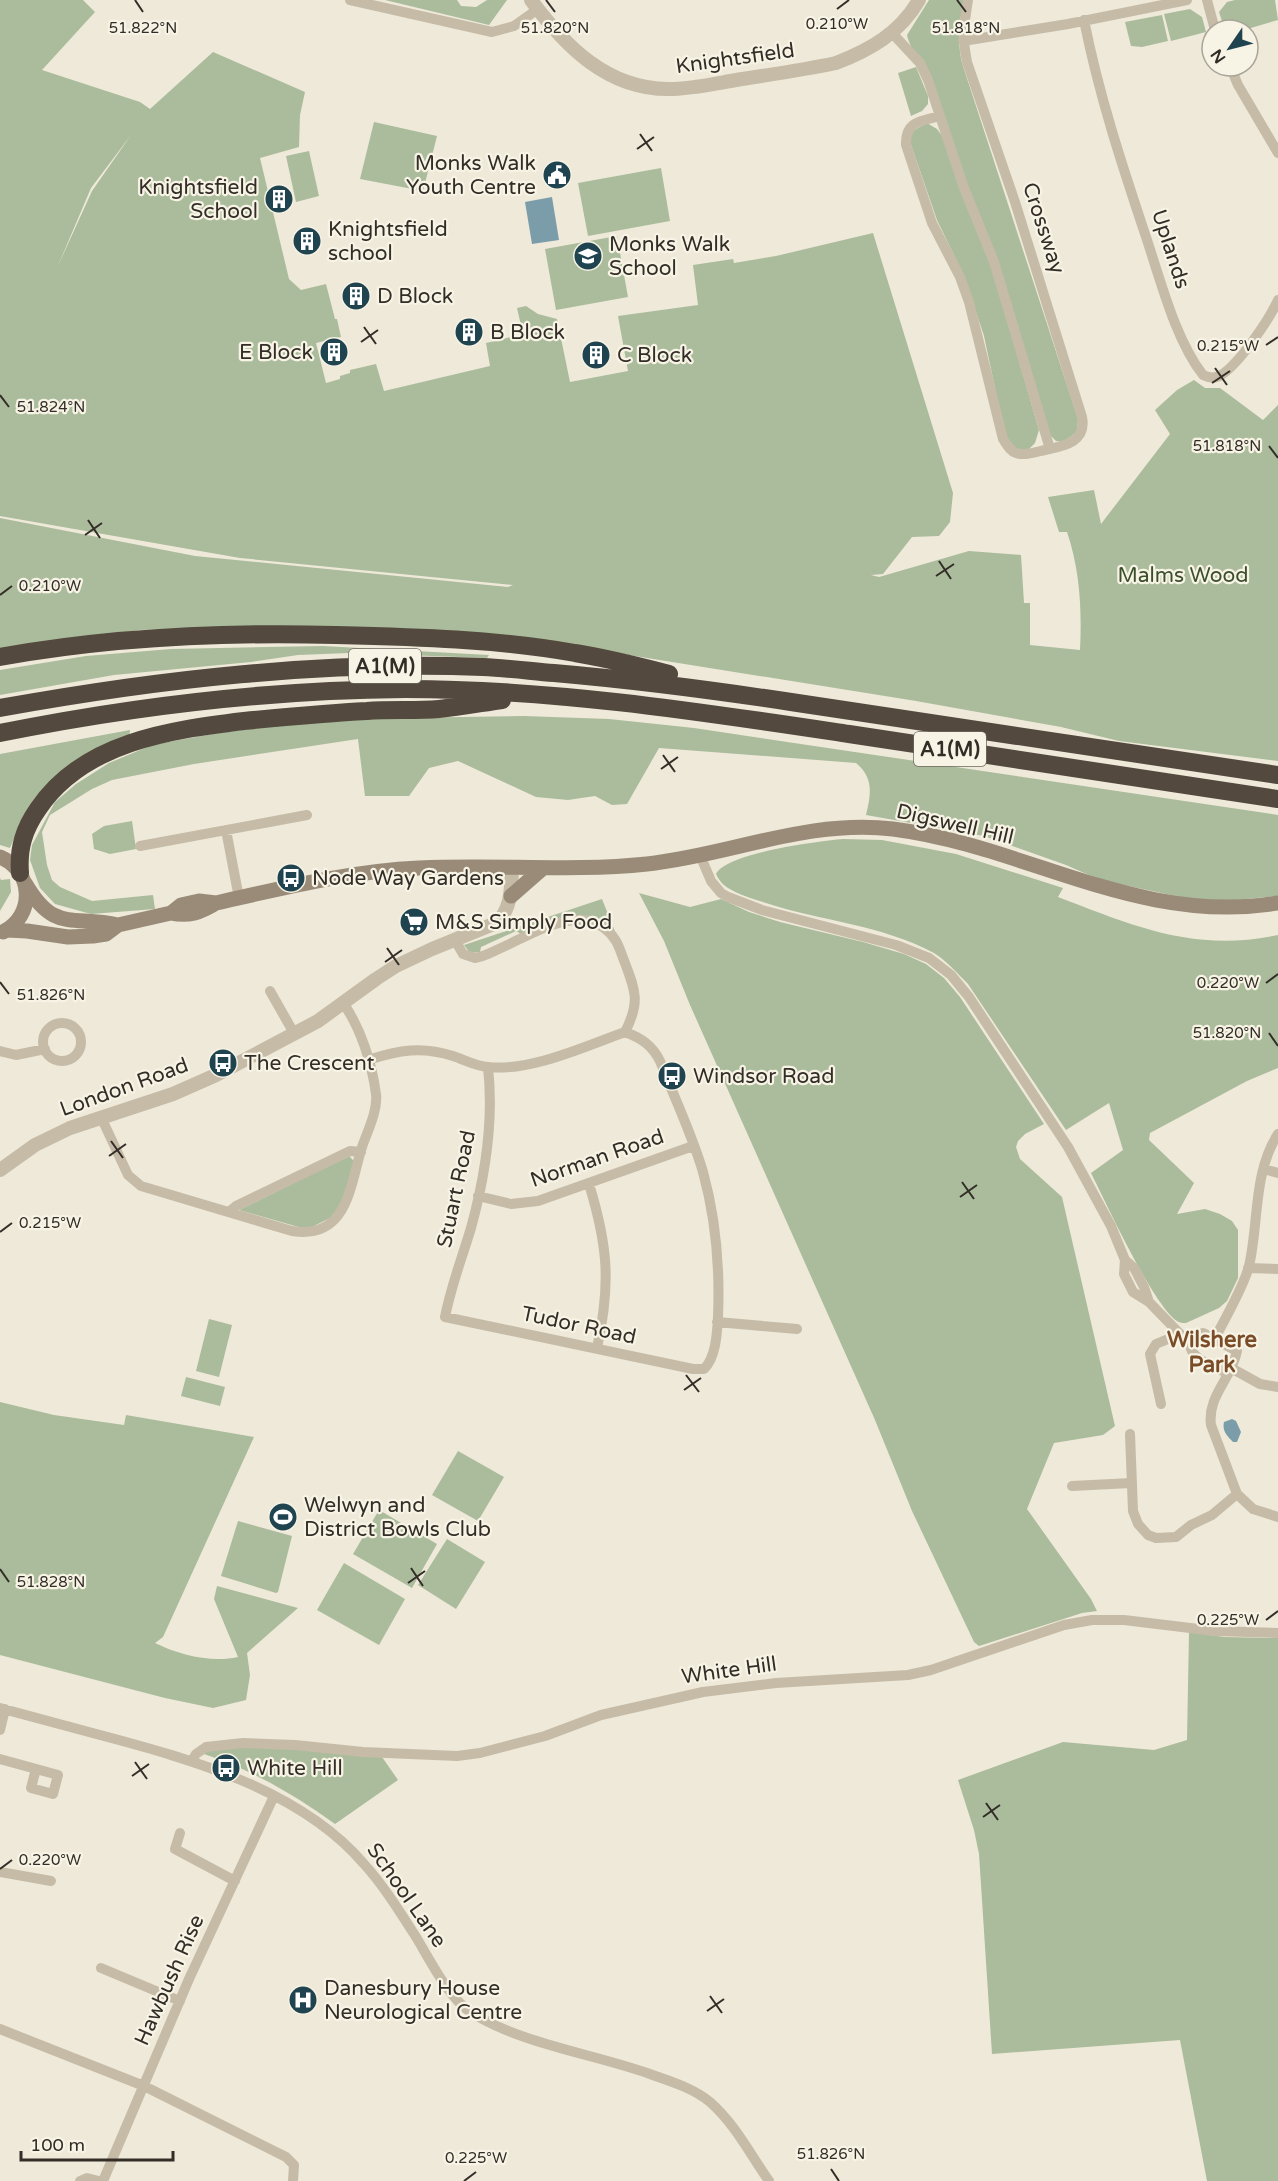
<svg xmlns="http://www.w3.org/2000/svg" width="1278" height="2181" font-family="'Varela Round',sans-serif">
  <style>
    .green { fill: #aabc9b; fill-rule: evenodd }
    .water { fill: #7b9da9 }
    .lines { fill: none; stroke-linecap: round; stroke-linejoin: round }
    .minor { stroke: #c6bba7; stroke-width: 10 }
    .tertiary { stroke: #c6bba7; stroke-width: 14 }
    .secondary { stroke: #998b78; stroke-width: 15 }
    .motorway { stroke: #53493e; stroke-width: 18 }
    .ticks { fill: none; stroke: #332d27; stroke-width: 2 }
    .labels { text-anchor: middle; stroke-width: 4.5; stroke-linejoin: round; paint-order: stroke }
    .shield { fill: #f7f3e5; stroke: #6e6860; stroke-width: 1.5 }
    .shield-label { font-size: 20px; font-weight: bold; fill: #332d27 }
    .street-label { font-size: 21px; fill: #332d27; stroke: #f7f3e5 }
    .poi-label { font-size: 21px; fill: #332d27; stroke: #f7f3e5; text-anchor: start }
    .park-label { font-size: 21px; fill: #3b4f2d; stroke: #f7f3e5 }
    .neighbourhood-label { font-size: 22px; font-weight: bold; fill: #7a4c27; stroke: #f7f3e5 }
    .ticks-label { font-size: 15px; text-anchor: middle; fill: #332d27; stroke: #f7f3e5; stroke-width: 4.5; stroke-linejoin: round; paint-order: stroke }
  </style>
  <rect width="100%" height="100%" fill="#efe9d9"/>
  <path class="green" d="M0 0H83L95 12 42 70 140 102 150 109 213 52 305 92 300 115 299 147 260 158 289 279 301 290 326 284 335 319H337L341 337 316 343 326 383 340 379V376L350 373V370L376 364 384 391 490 366 486 343 523 334 517 308 526 306 538 314 557 319 570 382 628 371 618 316 698 305 693 265 733 259 734 263 776 256 873 233 953 493 950 522 939 536 912 537 883 574 871 575 879 577 969 551 1021 555 1024 603H1030V645L1080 650C1082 610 1080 570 1067 532H1059L1048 497 1094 490 1101 524 1170 434 1155 410 1177 390 1194 380 1205 388H1220L1263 420 1278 405V761L1119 741 1061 727 916 701 541 641 217 627 140 630 0 650V518L195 556 508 587 513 585 240 558 0 516ZM131 135 92 191 57 268 91 188Z
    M385 0H457L461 6 476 7 487 0H507L489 25Z
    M929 0H964C959 22 957 40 962 63L1078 419 1077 432 1063 442 1056 441 1048 433 996 256 908 39 907 35Z
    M1235 0H1275L1278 20 1244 30H1225L1219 12 1227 2Z
    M1190 9 1202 17 1206 32 1171 41 1164 14Z
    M1162 15 1168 41 1142 47 1131 46 1125 22Z
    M916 67 928 96V104L922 111 911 116 898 73Z
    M374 122 437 136 423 191 360 179Z
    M927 123 937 129 943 137 991 265 1039 430 1035 443 1029 449H1016L1005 435 984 336 965 278 937 220 909 139 911 132Z
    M309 151 319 196 296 202 286 156Z
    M661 168 670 221 588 236 578 183Z
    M617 236 628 297 556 310 545 249Z
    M323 646 489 655 487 658 349 653 298 655 251 662 114 675 0 695V670L86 656 171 649Z
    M524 716 609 719 694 728 1278 815V896L1225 901 1190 899 1100 880 1066 865 984 836 866 815C871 794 874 778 856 763L659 748 627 804 612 805 595 796 568 800 536 797 458 761 429 768 409 796H365L358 739 194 764 112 780 92 789 50 815 42 832 47 865 52 880 60 887 92 901 153 895 155 909 91 914 55 904 40 888 30 860 32 845 55 802 76 784 109 763 152 745 218 733 299 723 396 718Z
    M130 730 129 738 21 822 10 848 0 845V754Z
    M132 821 136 849 110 854 94 849 92 834 104 826Z
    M843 839 882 840 956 854 1063 888 1058 897C1134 926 1195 953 1278 935V1068L1247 1081 1150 1133 1149 1140 1194 1183 1177 1214 1205 1209 1220 1214 1232 1221 1238 1230V1278L1227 1301 1219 1308 1186 1323C1182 1323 1181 1323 1177 1321 1153 1305 1106 1203 1091 1173L1123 1150 1109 1103 1066 1130 968 984C957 973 947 961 934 953 882 925 821 921 766 903 754 899 739 895 728 888 722 884 719 880 716 874 726 853 819 841 843 839Z
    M0 878 1 880 10 879 11 892 0 911Z
    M639 893 690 907 721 899 749 912 780 922 863 942 904 954 926 964 944 978 960 997 1044 1124 1025 1134 1018 1141 1016 1147 1020 1159 1062 1197 1115 1426 1103 1435 1054 1443 1027 1509 1091 1599 1097 1611 1082 1613 979 1646 974 1642 912 1511 875 1420 690 1005 664 941Z
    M602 899 616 934C609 929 601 921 593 918 570 908 542 925 521 934L516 931 481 947 480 952 470 953 464 945Z
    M349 1156 354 1161 342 1204 330 1218 312 1227 302 1228 239 1210Z
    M209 1319 232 1325 219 1377 196 1371Z
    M186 1377 225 1387 220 1406 181 1396Z
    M0 1402 54 1415 124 1425 126 1415 254 1437 163 1637 155 1643C179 1655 212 1663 238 1657L214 1599 217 1586 298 1608 247 1653 250 1675 246 1700 213 1708 165 1698 0 1655Z
    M458 1451 504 1477 478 1521 432 1495Z
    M379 1510 437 1544 412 1588 353 1554Z
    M238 1521 292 1536 278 1592 276 1593 221 1576Z
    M447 1539 485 1562 456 1609 418 1585Z
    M344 1563 405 1599 379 1645 317 1610Z
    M1189 1632 1224 1637 1278 1638V2181H1207L1180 2040 992 2054 979 1854 974 1830 958 1780 1063 1742 1154 1750 1187 1740Z
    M244 1745 382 1757 398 1780 335 1824C295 1795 252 1770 204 1754L207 1751Z"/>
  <path class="water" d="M552 197 559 240 532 244 525 202Z
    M1232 1419 1236 1421 1241 1432 1237 1442H1233C1227 1436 1222 1431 1224 1422Z"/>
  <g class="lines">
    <path class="minor" d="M350 0 492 32 514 26 538 9
      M1207 0 1215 30
      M1084 20C1099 96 1123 168 1147 240 1161 282 1176 341 1203 375 1209 378 1215 379 1221 375 1239 364 1269 320 1278 300
      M892 33 920 63 928 80 964 188 994 262 1050 449
      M963 41 1068 24 1187 0
      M1230 66 1238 85 1278 153
      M940 116C921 121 905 121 906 145L932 223 960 277 969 302 1003 439C1007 445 1010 451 1016 453 1025 456 1036 452 1045 450 1064 446 1087 442 1082 417L1015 202 967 62C962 38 964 24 968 0
      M226 830 239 898
      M140 846 307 815
      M700 855 711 881 721 893 728 897 762 910 896 945 929 958 951 975 969 997 1068 1147 1111 1226 1125 1260 1134 1268 1144 1287 1149 1302
      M455 940 463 954 475 958C484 957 492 952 501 948 535 933 588 897 616 941 620 948 622 956 625 963 636 992 640 1003 625 1032
      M270 991 295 1035
      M43 1042a19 19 0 1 1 38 0a19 19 0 1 1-38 0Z
      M0 1051 16 1055 45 1049
      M368 1060C399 1050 422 1046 453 1056 465 1060 476 1066 488 1067 530 1072 586 1046 625 1032 641 1038 652 1045 660 1061 674 1097 692 1134 703 1172 716 1219 720 1268 718 1317 717 1334 716 1357 704 1369H693L445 1317C451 1286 462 1258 471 1228 485 1177 494 1121 488 1067
      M101 1117 128 1175 141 1186 292 1231C348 1240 350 1185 362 1147 367 1132 378 1111 376 1094 372 1064 361 1028 343 1003
      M1264 1169 1278 1173
      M589 1184C608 1246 611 1284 597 1348
      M478 1196 511 1204 538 1201 693 1146
      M230 1211 236 1206 350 1151 361 1152
      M1125 1260 1124 1274 1133 1292 1149 1302 1180 1334 1189 1341C1190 1360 1212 1365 1227 1373
      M1248 1268 1278 1269
      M717 1322 797 1329
      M1215 1338C1225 1319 1244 1286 1249 1266 1259 1223 1253 1172 1278 1134
      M1189 1341 1194 1336 1203 1333 1237 1351C1232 1378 1207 1396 1211 1425L1237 1494 1253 1509 1278 1517
      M1231 1368 1260 1384 1278 1387
      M1161 1404 1150 1354 1156 1344 1180 1334
      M1130 1434 1133 1511 1138 1524 1148 1535 1156 1538 1176 1537 1191 1525 1212 1515 1237 1494
      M1072 1486 1131 1483
      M0 1708C34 1717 67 1726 100 1735 191 1759 301 1790 364 1864 384 1886 400 1912 416 1937 430 1960 449 1999 472 2013 522 2044 594 2054 650 2074 670 2081 693 2088 710 2102 735 2124 750 2154 769 2181
      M0 1730 5 1709
      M0 1759 58 1775 53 1794 31 1788 36 1769
      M192 1761 196 1754 206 1747 243 1743 295 1745 363 1752 457 1756 480 1753 545 1736 601 1715 703 1692 776 1683 908 1675 931 1670 1064 1625 1092 1620H1124L1215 1631 1278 1633
      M180 1833 175 1849 235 1881
      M0 1872 51 1881
      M101 1968 180 2001
      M0 2029 144 2086 286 2157 294 2165 293 2181
      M80 2181 87 2178 99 2181
      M103 2181 189 1979 274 1796"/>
    <path class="tertiary" d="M531 0C565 46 607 89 668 89 691 89 713 84 736 80 769 75 803 70 836 63 870 50 900 33 919 0
      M0 1170 35 1145 70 1128 173 1094 216 1075 318 1021 376 979 396 966 432 949 496 923C512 909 511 888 512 867"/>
    <path class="secondary" d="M0 857C34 871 35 916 3 932
      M25 883C54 933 71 915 118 925
      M511 896 543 868
      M171 913C189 917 201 912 216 903 283 888 351 871 419 868 495 864 571 872 647 864 731 855 806 819 893 829 1026 846 1139 926 1278 903
      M7 930 27 931 68 937 93 936 106 934 118 925 171 913 181 905 199 901 216 903"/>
    <path class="motorway" d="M0 657C111 637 223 632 335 635 415 637 497 639 575 653 607 658 638 666 669 674
      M0 708C160 679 320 661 483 667 506 668 530 671 554 673 634 680 712 690 791 702 954 725 1116 752 1278 775
      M0 733C134 706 269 690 405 689 554 689 702 712 849 734 992 755 1135 777 1278 799
      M20 873C18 848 24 829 38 809 83 742 170 730 244 721 285 717 326 713 367 711 391 709 415 711 439 709 460 707 481 703 502 700"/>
  </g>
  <path class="ticks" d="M135 0 143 12M546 0 555 12M957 0 966 12M837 9 849 0M640 134 652 151M637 149 654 137M364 327 376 344M361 342 378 330M1266 345 1278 337M1215 368 1227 385M1212 383 1230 371M0 395 9 407M1269 446 1278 458M88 520 100 538M85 535 102 523M939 561 951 579M936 576 954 564M0 595 12 586M663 755 675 772M661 769 678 757M387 948 399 965M385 962 402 950M0 982 9 994M1266 983 1278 974M1269 1033 1278 1046M111 1141 123 1158M109 1156 126 1144M962 1182 974 1199M960 1197 977 1185M0 1232 12 1223M686 1375 699 1392M684 1390 701 1378M411 1568 423 1586M0 1569 9 1582M408 1583 425 1571M1266 1620 1278 1611M135 1762 147 1779M132 1776 149 1764M986 1803 998 1820M983 1817 1000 1805M0 1869 12 1860M710 1996 722 2013M707 2011 724 1999M831 2169 839 2181M464 2181 476 2172"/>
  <defs>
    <g id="civic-disc" transform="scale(1.5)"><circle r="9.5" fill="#204350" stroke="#f7f3e5"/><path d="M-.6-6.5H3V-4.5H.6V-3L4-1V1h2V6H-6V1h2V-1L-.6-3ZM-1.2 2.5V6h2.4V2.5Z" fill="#fff"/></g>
    <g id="building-disc" transform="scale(1.5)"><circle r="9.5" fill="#204350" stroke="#f7f3e5"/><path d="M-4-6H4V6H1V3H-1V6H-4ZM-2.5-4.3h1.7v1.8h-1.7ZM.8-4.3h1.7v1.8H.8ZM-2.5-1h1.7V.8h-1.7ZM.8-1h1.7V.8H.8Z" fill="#fff"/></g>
    <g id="school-disc" transform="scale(1.5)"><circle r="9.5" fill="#204350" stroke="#f7f3e5"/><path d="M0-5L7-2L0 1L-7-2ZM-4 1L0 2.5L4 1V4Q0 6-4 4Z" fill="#fff"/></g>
    <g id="bus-disc" transform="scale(1.5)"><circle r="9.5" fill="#204350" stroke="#f7f3e5"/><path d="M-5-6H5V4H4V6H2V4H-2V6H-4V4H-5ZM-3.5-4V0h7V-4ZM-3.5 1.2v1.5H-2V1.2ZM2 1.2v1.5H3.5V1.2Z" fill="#fff"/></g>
    <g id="supermarket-disc" transform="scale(1.5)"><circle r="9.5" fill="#204350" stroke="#f7f3e5"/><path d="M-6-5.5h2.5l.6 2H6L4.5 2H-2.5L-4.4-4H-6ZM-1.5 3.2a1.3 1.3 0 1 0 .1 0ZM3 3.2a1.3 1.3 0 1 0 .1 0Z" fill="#fff"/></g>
    <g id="stadium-disc" transform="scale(1.5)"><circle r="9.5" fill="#204350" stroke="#f7f3e5"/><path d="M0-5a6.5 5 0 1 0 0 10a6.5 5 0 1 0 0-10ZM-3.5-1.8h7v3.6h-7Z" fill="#fff"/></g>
    <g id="hospital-disc" transform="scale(1.5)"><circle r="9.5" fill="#204350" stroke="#f7f3e5"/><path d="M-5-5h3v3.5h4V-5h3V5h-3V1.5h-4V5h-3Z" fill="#fff"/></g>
  </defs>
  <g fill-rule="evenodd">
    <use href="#civic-disc" x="557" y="175"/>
    <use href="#building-disc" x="279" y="199"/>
    <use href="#building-disc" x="307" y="241"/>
    <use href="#school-disc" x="588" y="256"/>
    <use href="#building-disc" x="356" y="296"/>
    <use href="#building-disc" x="469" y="332"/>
    <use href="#building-disc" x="334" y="352"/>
    <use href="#building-disc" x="596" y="355"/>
    <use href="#bus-disc" x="291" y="878"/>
    <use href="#supermarket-disc" x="414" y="922"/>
    <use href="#bus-disc" x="223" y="1063"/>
    <use href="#bus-disc" x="672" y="1076"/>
    <use href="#stadium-disc" x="283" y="1517"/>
    <use href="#bus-disc" x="226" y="1768"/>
    <use href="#hospital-disc" x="303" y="2000"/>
  </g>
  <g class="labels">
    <g class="shield">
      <rect x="349" y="649" width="72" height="34" rx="4.5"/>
      <rect x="914" y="732" width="72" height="34" rx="4.5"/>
    </g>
    <g class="shield-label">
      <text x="385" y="673">A1(M)</text>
      <text x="950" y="756">A1(M)</text>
    </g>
    <g class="street-label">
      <text transform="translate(735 58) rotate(-8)" y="7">Knightsfield</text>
      <text transform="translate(1044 228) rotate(72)" y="7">Crossway</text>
      <text transform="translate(1171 249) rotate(72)" y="7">Uplands</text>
      <text transform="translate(955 824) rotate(13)" y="7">Digswell Hill</text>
      <text transform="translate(124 1087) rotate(-20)" y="7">London Road</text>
      <text transform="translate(597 1158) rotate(-19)" y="7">Norman Road</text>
      <text transform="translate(456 1189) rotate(-78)" y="7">Stuart Road</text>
      <text transform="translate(579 1325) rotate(12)" y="7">Tudor Road</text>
      <text transform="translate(729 1670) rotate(-8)" y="7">White Hill</text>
      <text transform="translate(407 1895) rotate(55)" y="7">School Lane</text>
      <text transform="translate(169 1980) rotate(-66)" y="7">Hawbush Rise</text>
    </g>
    <g class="poi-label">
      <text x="536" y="170" text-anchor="end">Monks Walk<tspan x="536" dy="24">Youth Centre</tspan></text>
      <text x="258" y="194" text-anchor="end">Knightsfield<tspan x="258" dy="24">School</tspan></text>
      <text x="328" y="236">Knightsfield<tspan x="328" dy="24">school</tspan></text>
      <text x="609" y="251">Monks Walk<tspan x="609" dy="24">School</tspan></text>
      <text x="377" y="303">D Block</text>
      <text x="490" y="339">B Block</text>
      <text x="313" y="359" text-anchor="end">E Block</text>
      <text x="617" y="362">C Block</text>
      <text x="312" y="885">Node Way Gardens</text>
      <text x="435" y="929">M&amp;S Simply Food</text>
      <text x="244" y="1070">The Crescent</text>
      <text x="693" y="1083">Windsor Road</text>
      <text x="304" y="1512">Welwyn and<tspan x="304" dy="24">District Bowls Club</tspan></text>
      <text x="247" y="1775">White Hill</text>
      <text x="324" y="1995">Danesbury House<tspan x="324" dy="24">Neurological Centre</tspan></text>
    </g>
    <g class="park-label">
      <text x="1183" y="582">Malms Wood</text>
    </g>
    <g class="neighbourhood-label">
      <text x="1212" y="1347">Wilshere<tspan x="1212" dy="25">Park</tspan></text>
    </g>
  </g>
  <g class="ticks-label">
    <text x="837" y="29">0.210°W</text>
    <text x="143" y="33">51.822°N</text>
    <text x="555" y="33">51.820°N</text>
    <text x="966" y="33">51.818°N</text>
    <text x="1228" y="351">0.215°W</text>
    <text x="51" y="412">51.824°N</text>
    <text x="1227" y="451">51.818°N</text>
    <text x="50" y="591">0.210°W</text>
    <text x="1228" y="988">0.220°W</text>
    <text x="51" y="1000">51.826°N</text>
    <text x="1227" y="1038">51.820°N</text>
    <text x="50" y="1228">0.215°W</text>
    <text x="51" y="1587">51.828°N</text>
    <text x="1228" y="1625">0.225°W</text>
    <text x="50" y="1865">0.220°W</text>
    <text x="831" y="2159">51.826°N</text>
    <text x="476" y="2163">0.225°W</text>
  </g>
  <g transform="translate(1230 48) rotate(235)"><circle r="28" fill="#f7f3e5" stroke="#a9a499" stroke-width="1.5"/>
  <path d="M0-4.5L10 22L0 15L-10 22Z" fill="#204350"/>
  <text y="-9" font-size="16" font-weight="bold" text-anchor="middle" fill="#332d27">N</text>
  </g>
  <path d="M21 2151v9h152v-9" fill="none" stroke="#332d27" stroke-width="3"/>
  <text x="30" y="2151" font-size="18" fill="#332d27" stroke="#f7f3e5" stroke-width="4.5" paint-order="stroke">100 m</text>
</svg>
